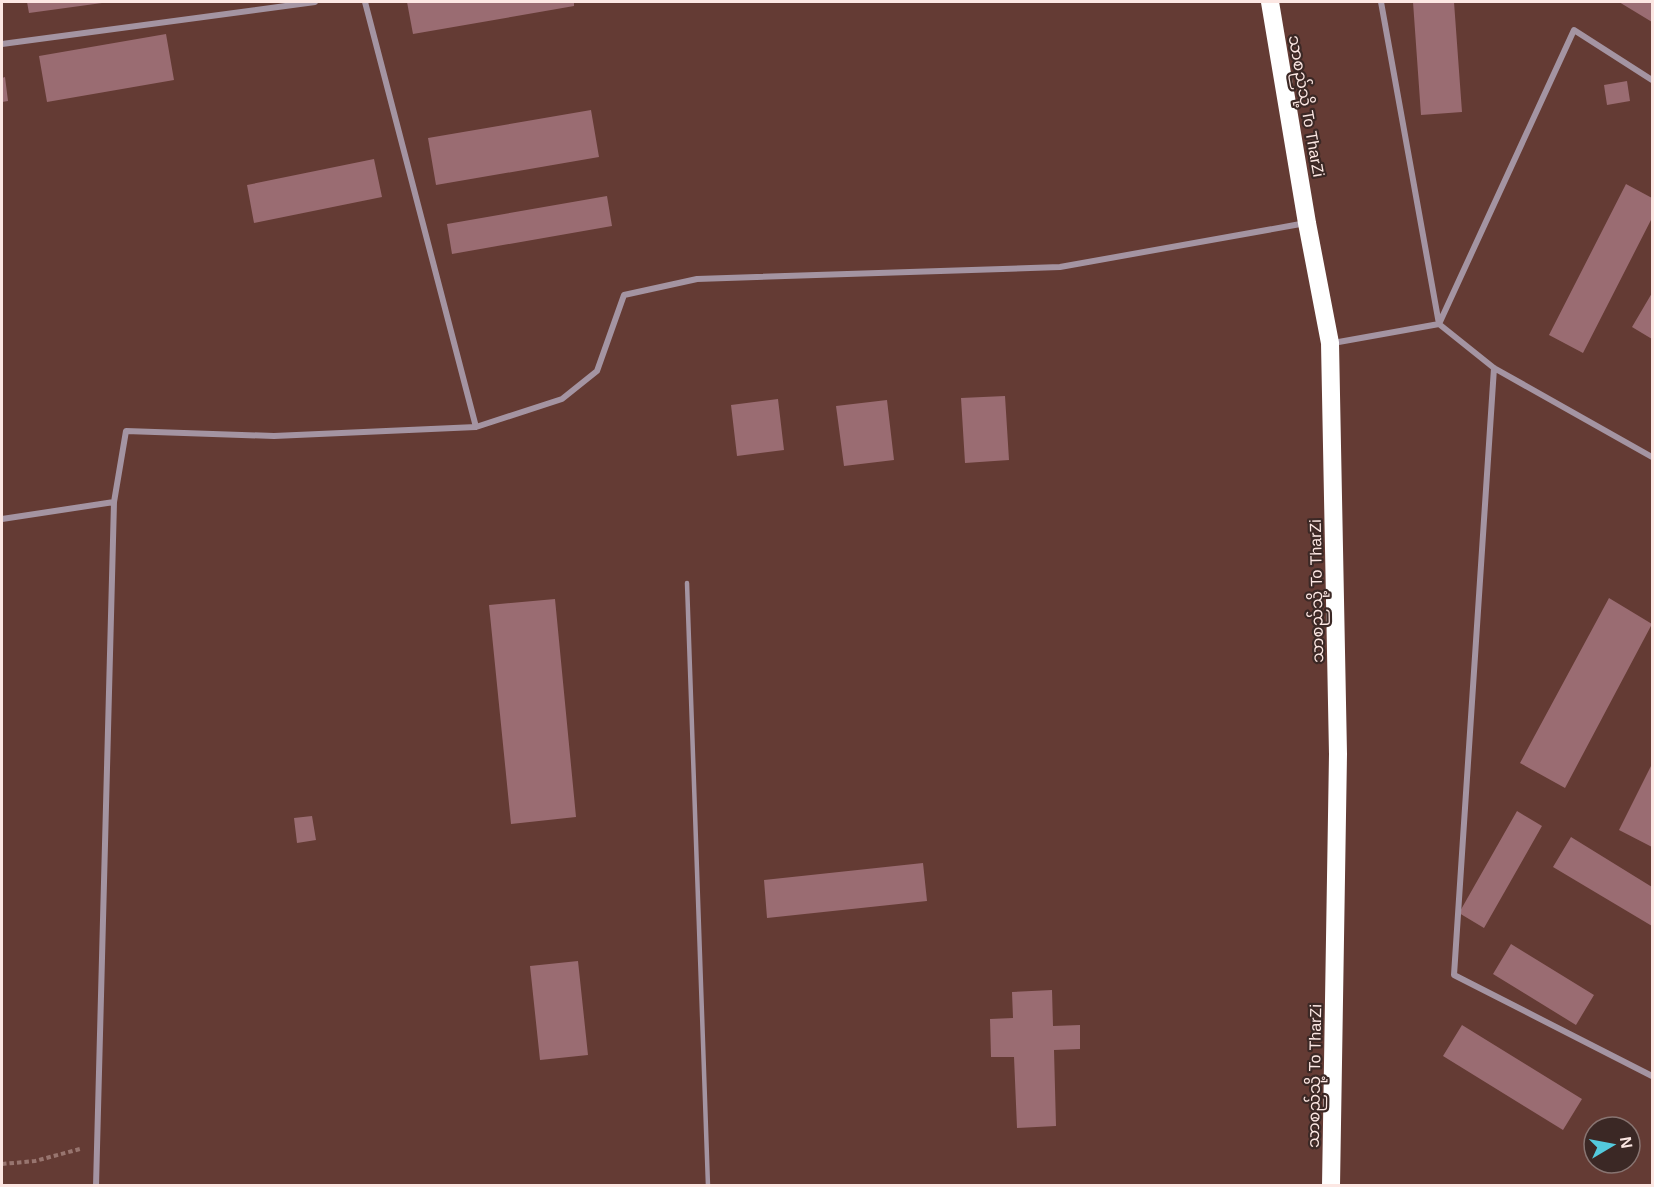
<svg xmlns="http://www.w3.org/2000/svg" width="1654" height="1187" font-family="Helvetica,'Noto Sans Myanmar',sans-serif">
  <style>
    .building { fill: #9a6c72 }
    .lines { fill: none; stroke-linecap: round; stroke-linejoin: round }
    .path { stroke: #98756f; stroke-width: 4; stroke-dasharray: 4.5 3; stroke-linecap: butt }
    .lane { stroke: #a494a2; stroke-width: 4.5 }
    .street { stroke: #a494a2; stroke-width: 6 }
    .highway { stroke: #fff; stroke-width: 18 }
    .labels { text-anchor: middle; stroke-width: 4.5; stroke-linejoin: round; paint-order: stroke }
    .street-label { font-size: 16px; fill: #fce7e3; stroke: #3b2825 }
  </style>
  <rect width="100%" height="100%" fill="#643b34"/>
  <path class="building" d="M27 2H102V3L29 13Z
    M407 2H574V6L413 34Z
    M1413 2H1454L1462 112 1421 115Z
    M1619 2H1652V22Z
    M166 34 174 80 47 102 39 56Z
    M5 77 8 101 2 102V78Z
    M1627 81 1630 101 1607 105 1604 85Z
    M591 110 599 157 436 185 428 138Z
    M374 159 382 197 254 223 247 185Z
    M1626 184 1652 198V218L1583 353 1549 335Z
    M607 196 612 226 452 254 447 224Z
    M1652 293V339L1632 327Z
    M1005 396 1009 460 965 463 961 398Z
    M778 399 784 450 737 456 731 405Z
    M887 400 894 460 844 466 836 406Z
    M1609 598 1652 624 1565 788 1520 763Z
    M555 599 576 817 511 824 489 605Z
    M1652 764V847L1619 830Z
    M1517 811 1542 826 1484 928 1459 913Z
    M312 816 316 840 297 843 294 818Z
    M1571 837 1652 887V926L1553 867Z
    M923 863 927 901 767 918 764 880Z
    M1511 944 1594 995 1576 1025 1493 974Z
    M578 961 588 1055 540 1060 530 966Z
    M1052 990 1053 1026 1080 1025V1049L1054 1050 1056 1126 1017 1128 1014 1057H991L990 1019 1013 1018 1012 992Z
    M1462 1025 1582 1099 1563 1130 1443 1056Z"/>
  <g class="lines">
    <path class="path" d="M2 1164 35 1161 80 1149"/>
    <path class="lane" d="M687 583 708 1186"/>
    <path class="street" d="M365 2 476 427
      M1381 2 1439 324 1494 368 1652 457
      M2 44 315 2
      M1333 343 1439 324 1574 30 1652 80
      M1494 368 1454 975 1652 1076
      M2 519 114 502 126 431 274 436 476 427 562 399 597 371 624 295 697 279 1060 267 1306 223
      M96 1186 114 502"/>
    <path class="highway" d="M1270 2 1307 223 1330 343 1338 754 1331 1186"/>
  </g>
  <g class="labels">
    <g class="street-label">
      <text transform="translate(1307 106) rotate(80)" y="6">သာစည်သို့ To TharZi</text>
      <text transform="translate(1316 591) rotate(-91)" y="6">သာစည်သို့ To TharZi</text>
      <text transform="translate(1314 1076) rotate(-89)" y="6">သာစည်သို့ To TharZi</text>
    </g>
  </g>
  <rect width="1654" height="1187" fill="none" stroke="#fce7e3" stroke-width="6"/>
  <g transform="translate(1612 1145) rotate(80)"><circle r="28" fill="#3b2825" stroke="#887471" stroke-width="1.5"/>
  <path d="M0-4.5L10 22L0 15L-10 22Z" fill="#54cadd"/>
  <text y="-9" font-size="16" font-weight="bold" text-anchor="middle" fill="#fce7e3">N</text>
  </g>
</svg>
